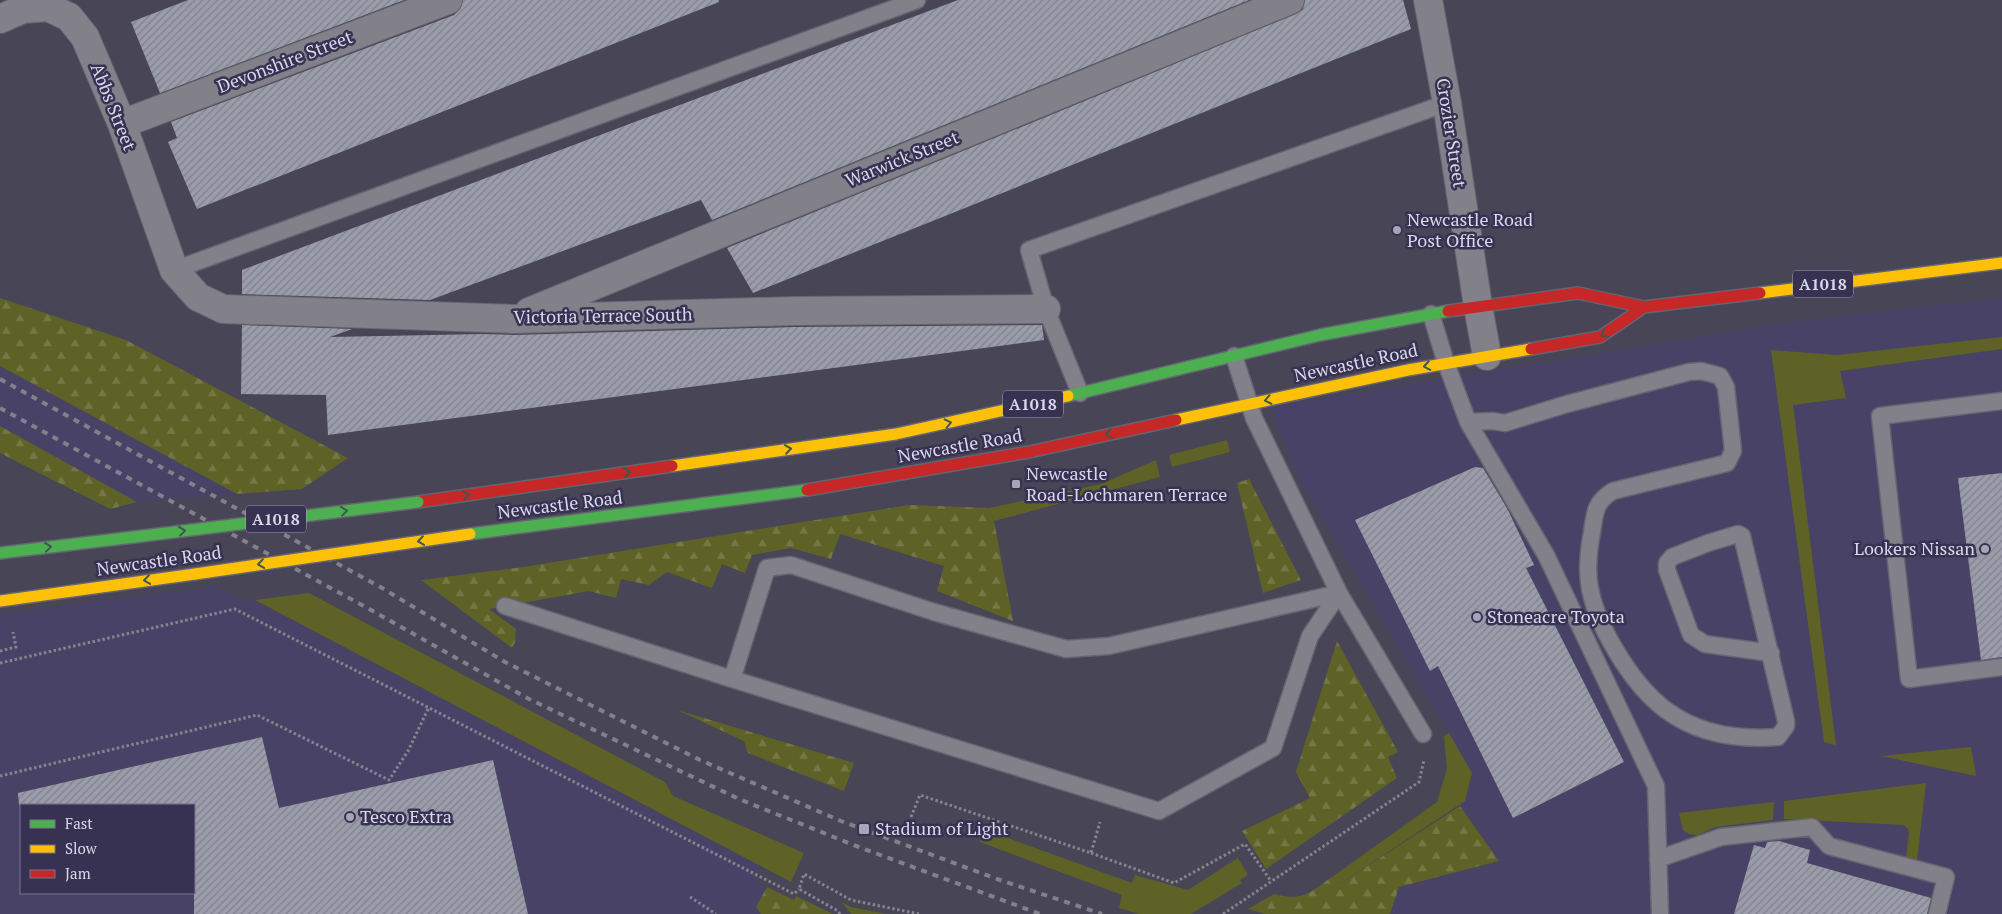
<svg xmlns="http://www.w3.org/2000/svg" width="2002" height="914" font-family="'PT Serif',serif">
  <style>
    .built { fill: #484266; fill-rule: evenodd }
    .grass { fill: #5f6226 }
    .forest { fill: url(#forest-firs) }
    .building { fill: url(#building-hatch) }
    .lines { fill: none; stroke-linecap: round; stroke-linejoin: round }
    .lane-casing { stroke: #656472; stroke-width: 19 }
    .street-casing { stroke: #656472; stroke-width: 30 }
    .fast-casing { stroke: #656472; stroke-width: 14 }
    .slow-casing { stroke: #656472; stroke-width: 14 }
    .jam-casing { stroke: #656472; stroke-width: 14 }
    .path { stroke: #86848d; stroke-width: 3; stroke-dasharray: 2.5 2.5; stroke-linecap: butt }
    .lane { stroke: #828189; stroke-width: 16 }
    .street { stroke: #828189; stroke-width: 28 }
    .fast { stroke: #4caf50; stroke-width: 11 }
    .slow { stroke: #ffc107; stroke-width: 11 }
    .jam { stroke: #c62828; stroke-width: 11 }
    .rail { stroke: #82808b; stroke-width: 4; stroke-dasharray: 6 6; stroke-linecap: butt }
    .fast-bridge-casing { stroke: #656472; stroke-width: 14; stroke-linecap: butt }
    .slow-bridge-casing { stroke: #656472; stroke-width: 14; stroke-linecap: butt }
    .fast-bridge { stroke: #4caf50; stroke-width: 11 }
    .slow-bridge { stroke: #ffc107; stroke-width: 11 }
    .oneway { stroke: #3e5851 }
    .poi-dot { fill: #a7a4b8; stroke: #383252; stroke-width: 2 }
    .labels { text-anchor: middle; stroke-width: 5; stroke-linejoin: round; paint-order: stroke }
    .shield { fill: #383252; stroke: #a9a6be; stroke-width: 1 }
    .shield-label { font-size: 16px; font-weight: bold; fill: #dad7ec }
    .street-label { font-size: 18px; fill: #dad7ec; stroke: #383252 }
    .poi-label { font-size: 18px; fill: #dad7ec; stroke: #383252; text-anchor: start }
  </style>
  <defs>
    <pattern id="forest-firs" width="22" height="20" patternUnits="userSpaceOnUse" patternTransform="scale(1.25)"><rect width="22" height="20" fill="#5f6226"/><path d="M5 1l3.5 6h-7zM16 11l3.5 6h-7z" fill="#757846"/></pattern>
    <pattern id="building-hatch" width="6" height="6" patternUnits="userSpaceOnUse" patternTransform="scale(1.25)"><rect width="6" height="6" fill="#9b9caa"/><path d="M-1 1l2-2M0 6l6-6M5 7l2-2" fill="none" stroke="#80808c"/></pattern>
  </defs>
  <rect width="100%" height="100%" fill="#474556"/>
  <path class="built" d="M0 298 126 340 348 458 302 489 137 502 110 509 0 453Z
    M2002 298V914H1390L1399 887 1499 861 1460 806 1465 800 1472 773 1299 478 1269 407 1799 321Z
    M217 586 242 602 255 600 761 866 755 881 794 900 796 896 833 914H0V614ZM21 805H194V893H21Z"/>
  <path class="grass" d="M2002 337V349L1840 371 1846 398 1793 405 1836 745 1824 742 1771 350 1837 355Z
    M1227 440 1230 452 1172 467 1169 455Z
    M1156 460 1160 477 994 521 989 508 1101 484Z
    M309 593 665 782 673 796 804 853 791 882 255 600Z
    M1449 733 1472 773 1465 801 1340 884 1332 877 1437 802 1447 769 1444 736Z
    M1971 747 1976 776 1881 756Z
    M1926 783 1917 860 1906 859 1909 830 1904 825 1784 819V801Z
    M1774 802 1773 820 1715 827 1698 835 1689 834 1683 830 1679 813Z
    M986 827 994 830V833L1132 883 1135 875 1188 890 1238 858 1248 875 1240 880 1242 883 1191 914H1139L1119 908 1122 895 980 842Z
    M842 902 851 907 886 914H851Z"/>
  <path class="forest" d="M0 298 126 340 348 458 302 489 237 494 0 366Z
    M0 426 137 502 110 509 0 453Z
    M1249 479 1301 580 1263 593 1237 483Z
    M909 505 989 508 994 521 1013 621 937 591 944 566 840 534 831 559 791 548 752 555 745 573 722 564 712 588 667 572 649 585 621 579 616 598 589 591 489 609 516 629 515 642 512 648 421 580 523 567Z
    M1337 641 1398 752 1388 757 1397 778 1266 869 1242 831 1310 798 1296 772Z
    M677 710 854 763 844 791 748 753 744 741Z
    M1460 806 1499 861 1399 887 1390 914H1265L1248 909 1274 894C1303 902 1309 893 1332 877L1340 884Z
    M767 887 794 900 796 896 833 914H761L756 907Z"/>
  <path class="building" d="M188 0H404L160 93 131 22Z
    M463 0H719V2L197 209 168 142 177 138 171 122 454 15 460 9Z
    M958 0H1249L712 220 701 200 430 300 242 294V270Z
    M1305 0H1403L1411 29 753 293 727 248 1296 14 1303 9Z
    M242 325 352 329 330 337 483 334 514 335 794 327 1042 325 1044 340 328 435 326 395 241 394Z
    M1475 467 1483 468 1508 510 1534 565 1526 568 1624 762 1513 818 1438 666 1430 671 1355 520Z
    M2002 473V657L1981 660 1958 478Z
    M262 737 279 808 493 760 528 914H194V805H19L18 793Z
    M1779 841 1810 850 1807 863 1931 898 1927 914H1734L1754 845 1765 848 1767 842Z"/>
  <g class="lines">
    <g class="lane-casing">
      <path id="lane" d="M174 270 917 0
        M1431 314 1446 363 1468 422 1493 421 1505 423 1567 404 1689 372 1701 371 1720 376 1726 387 1733 451 1727 463 1723 464 1613 491C1595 502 1595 512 1592 532 1589 548 1587 566 1589 582 1594 623 1632 685 1666 710 1698 734 1739 740 1778 737L1786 726V721L1742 536 1738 534 1708 543 1672 557 1667 563V570L1691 635 1705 644 1771 653
        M1234 356 1254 418 1339 593 1423 734
        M1080 393 1046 309 1029 250 1447 103
        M2002 401 1880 416 1909 679 2002 667
        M1468 422 1546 555 1656 786 1660 914
        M505 606 732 679 1159 811 1273 748 1310 636 1339 593
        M732 679 767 568 791 565 934 612 1066 649 1109 646 1339 593
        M1658 859 1721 837 1812 827 1829 846 1946 877 1937 914"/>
    </g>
    <g class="street-casing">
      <path id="street" d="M1428 0 1447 103 1478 306 1487 356
        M0 19 23 9 48 7 69 17 85 37 122 124 174 270 198 297 223 309 514 319 794 311 1046 309
        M122 124 448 0
        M529 312 1290 0"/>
    </g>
    <g class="fast-casing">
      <path id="fast" d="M1068 396 1320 335 1448 311
        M470 534 807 490
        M0 553 134 537"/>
    </g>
    <g class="slow-casing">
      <path id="slow" d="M1760 293 2002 263
        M1176 420 1408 370 1531 349
        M672 466 896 434 1068 396
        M0 601 195 574"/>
    </g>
    <g class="jam-casing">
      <path id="jam" d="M1448 311 1578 293 1644 307
        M1531 349 1600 337 1644 307 1760 293
        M807 490 1029 452 1176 420
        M418 502 672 466"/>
    </g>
    <path class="path" d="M0 651 16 647 13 632
      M0 663 235 609 794 894 799 889
      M0 776 257 715 389 780 408 751 429 707
      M911 817 920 795 1091 853 1100 822
      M1091 853 1174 883 1245 844 1271 881
      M690 897 716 914
      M840 914 838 911 799 889 804 874 851 900 919 914
      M1223 914 1419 782 1424 760"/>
    <use href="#lane" class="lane"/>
    <use href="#street" class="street"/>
    <use href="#fast" class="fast"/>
    <use href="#slow" class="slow"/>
    <use href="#jam" class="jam"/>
    <path class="rail" d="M0 379 382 588 505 662 700 760 841 821 997 879 1102 914
      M0 408 371 610 529 699 739 799 856 846 1040 914"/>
    <g class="fast-bridge-casing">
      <path id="fast-bridge" d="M134 537 418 502"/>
    </g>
    <g class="slow-bridge-casing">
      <path id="slow-bridge" d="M195 574 470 534"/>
    </g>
    <use href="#fast-bridge" class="fast-bridge"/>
    <use href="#slow-bridge" class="slow-bridge"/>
  </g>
  <defs><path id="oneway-chevron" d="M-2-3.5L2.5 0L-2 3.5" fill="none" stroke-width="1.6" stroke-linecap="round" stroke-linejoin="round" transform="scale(1.25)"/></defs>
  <g class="oneway">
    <use href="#oneway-chevron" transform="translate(1604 334) rotate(152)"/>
    <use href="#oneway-chevron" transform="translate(1427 366) rotate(170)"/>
    <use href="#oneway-chevron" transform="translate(1268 400) rotate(168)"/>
    <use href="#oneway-chevron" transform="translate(948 423) rotate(-13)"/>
    <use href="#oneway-chevron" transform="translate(1109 434) rotate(168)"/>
    <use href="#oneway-chevron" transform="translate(788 449) rotate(-8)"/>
    <use href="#oneway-chevron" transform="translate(627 472) rotate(-8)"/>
    <use href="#oneway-chevron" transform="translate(466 495) rotate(-8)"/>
    <use href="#oneway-chevron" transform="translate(344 511) rotate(-7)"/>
    <use href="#oneway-chevron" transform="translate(182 531) rotate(-7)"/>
    <use href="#oneway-chevron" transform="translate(421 541) rotate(172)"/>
    <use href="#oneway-chevron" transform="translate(48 547) rotate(-7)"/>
    <use href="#oneway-chevron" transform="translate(261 564) rotate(172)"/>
    <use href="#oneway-chevron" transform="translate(147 580) rotate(172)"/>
  </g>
  <g class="poi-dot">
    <circle cx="1397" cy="230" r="5"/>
    <rect x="1011" y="479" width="10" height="10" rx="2.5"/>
    <circle cx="1985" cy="549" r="5"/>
    <circle cx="1477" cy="617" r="5"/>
    <circle cx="350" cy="817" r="5"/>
    <rect x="858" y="823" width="12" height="12" rx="2.5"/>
  </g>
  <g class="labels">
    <g class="shield">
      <rect x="1793" y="270.5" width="60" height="27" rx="4"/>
      <rect x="1003" y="390.5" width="60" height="27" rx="4"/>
      <rect x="246" y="505.5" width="60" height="27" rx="4"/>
    </g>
    <g class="shield-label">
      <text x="1823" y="290">A1018</text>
      <text x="1033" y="410">A1018</text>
      <text x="276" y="525">A1018</text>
    </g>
    <g class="street-label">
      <text transform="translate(285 62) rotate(-21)" y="6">Devonshire Street</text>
      <text transform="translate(113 107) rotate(68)" y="6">Abbs Street</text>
      <text transform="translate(1451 133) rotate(81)" y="6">Crozier Street</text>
      <text transform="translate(902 159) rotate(-22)" y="6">Warwick Street</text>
      <text transform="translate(603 316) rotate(-1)" y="6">Victoria Terrace South</text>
      <text transform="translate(1356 363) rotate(-12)" y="6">Newcastle Road</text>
      <text transform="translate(960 446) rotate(-10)" y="6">Newcastle Road</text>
      <text transform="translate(560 505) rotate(-7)" y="6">Newcastle Road</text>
      <text transform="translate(159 561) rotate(-8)" y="6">Newcastle Road</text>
    </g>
    <g class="poi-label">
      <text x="1407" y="226">Newcastle Road<tspan x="1407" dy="21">Post Office</tspan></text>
      <text x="1026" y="480">Newcastle<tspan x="1026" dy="21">Road-Lochmaren Terrace</tspan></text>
      <text x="1975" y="555" text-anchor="end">Lookers Nissan</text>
      <text x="1487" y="623">Stoneacre Toyota</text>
      <text x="360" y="823">Tesco Extra</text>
      <text x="875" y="835">Stadium of Light</text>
    </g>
  </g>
  <rect x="20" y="804" width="175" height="90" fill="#383252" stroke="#797490"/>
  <rect x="30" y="820" width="25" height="8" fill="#4caf50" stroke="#797490"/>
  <text x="65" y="829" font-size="15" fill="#dad7ec">Fast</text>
  <rect x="30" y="845" width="25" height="8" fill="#ffc107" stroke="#797490"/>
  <text x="65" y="854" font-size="15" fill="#dad7ec">Slow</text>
  <rect x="30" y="870" width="25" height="8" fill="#c62828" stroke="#797490"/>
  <text x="65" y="879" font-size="15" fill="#dad7ec">Jam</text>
</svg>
